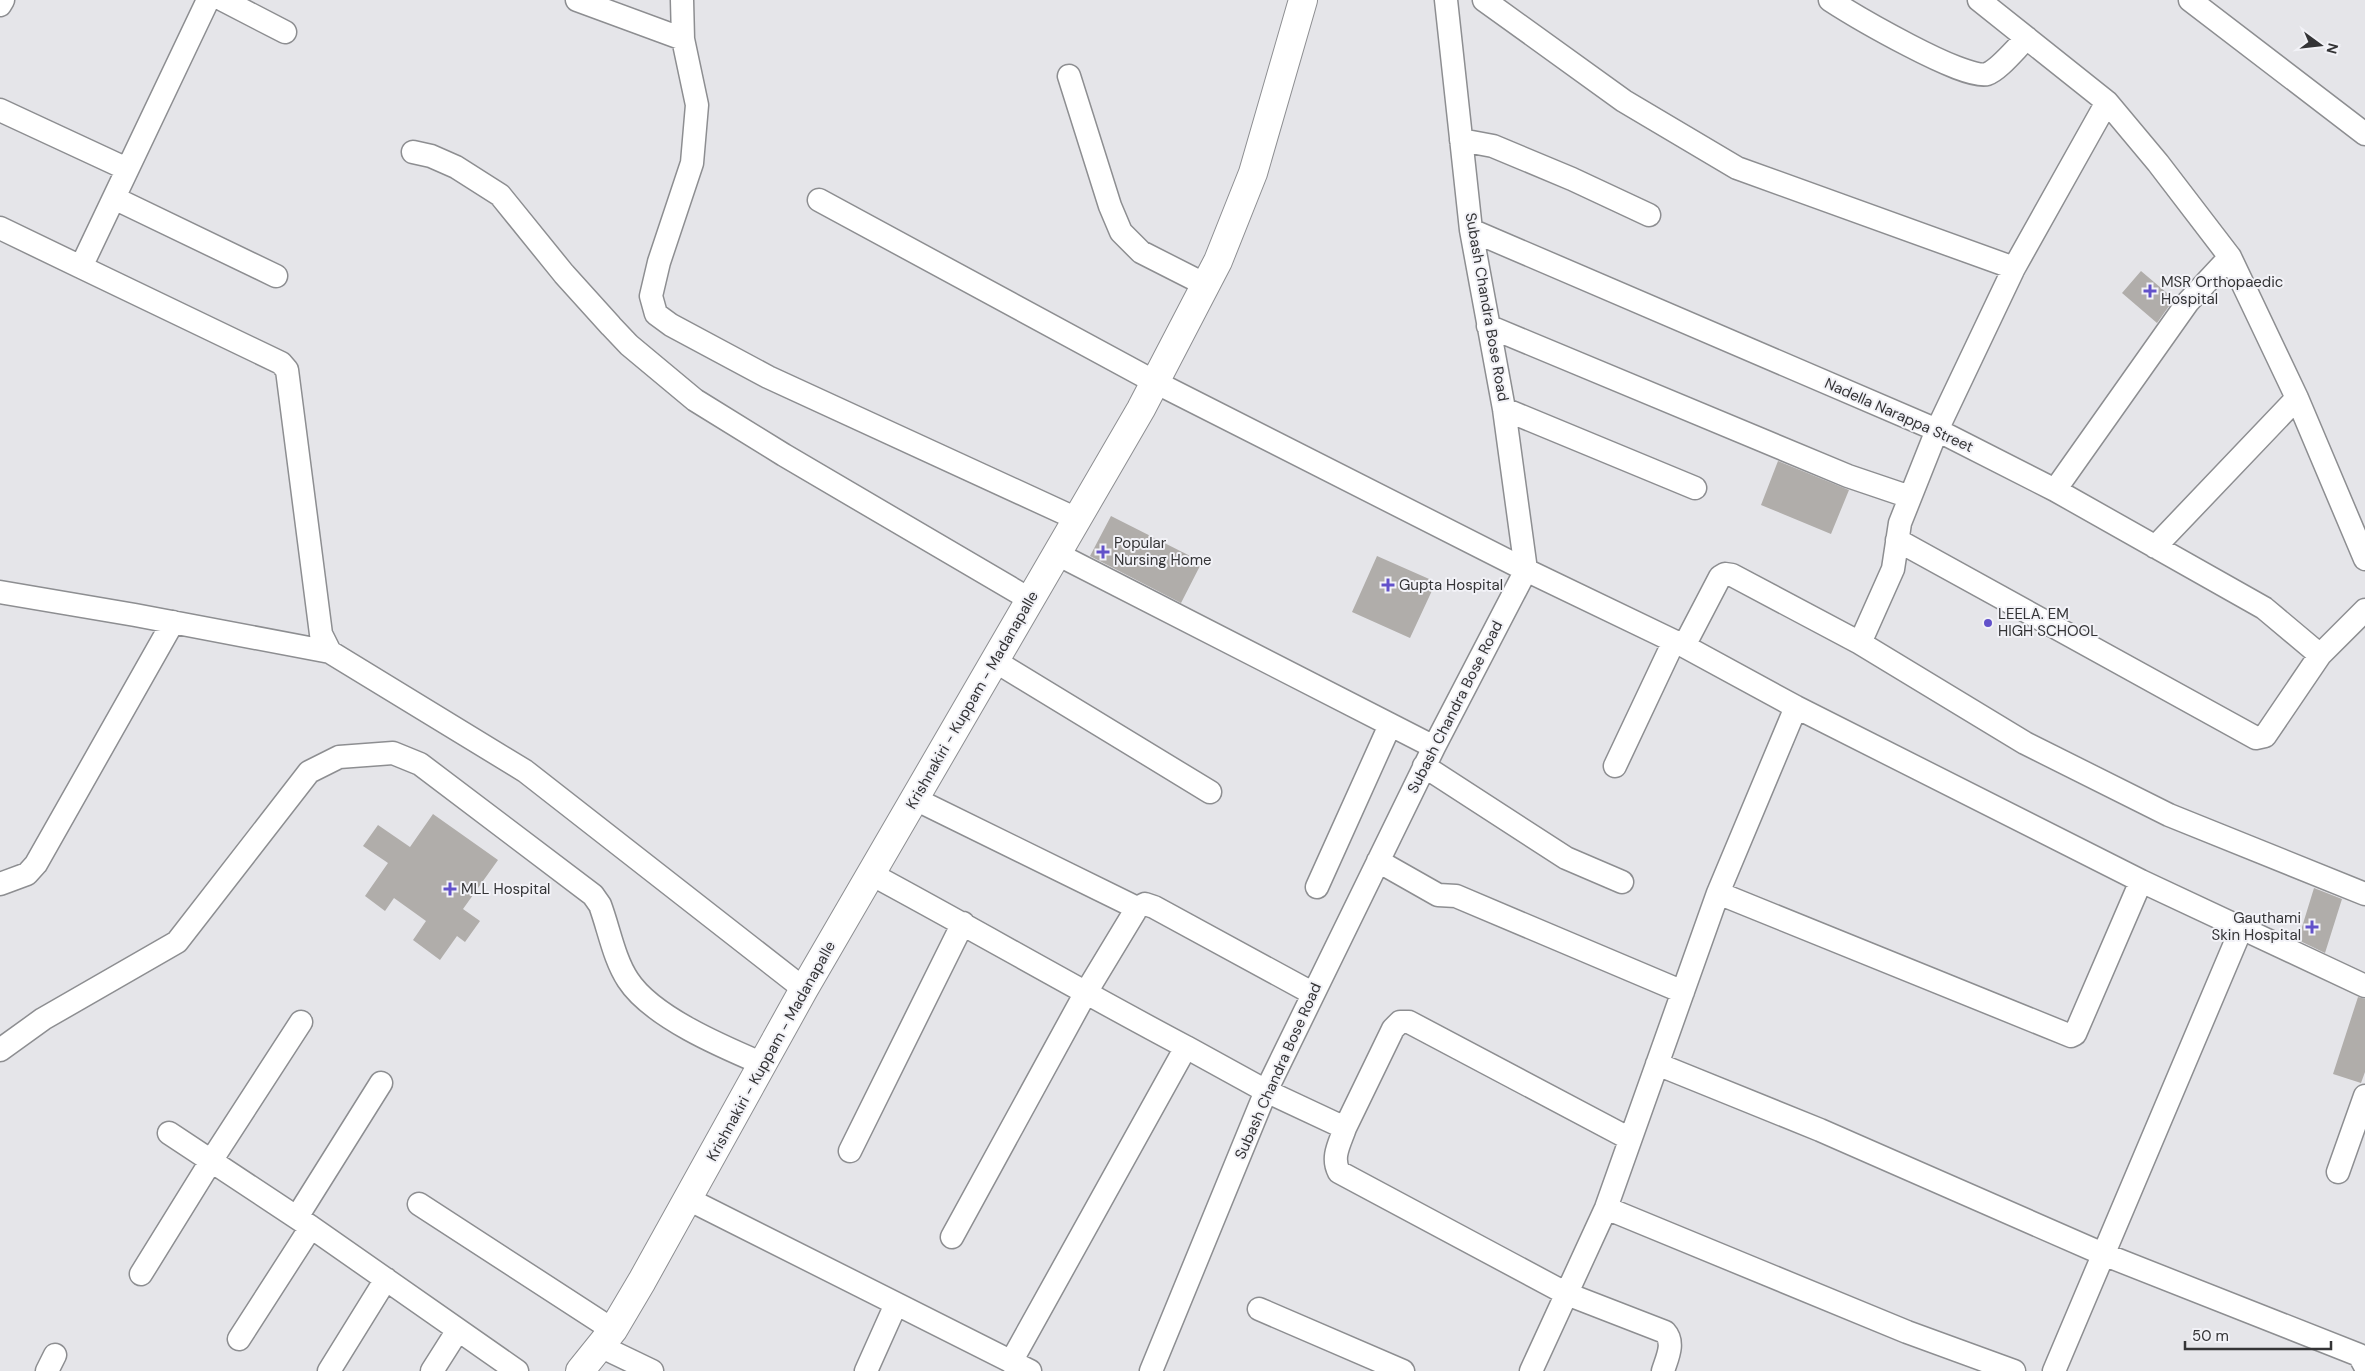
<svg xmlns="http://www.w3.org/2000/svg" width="2365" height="1371" font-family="'DM Sans',sans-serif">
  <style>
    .building { fill: #b0adaa }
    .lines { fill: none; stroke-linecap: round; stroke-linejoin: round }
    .minor-casing { stroke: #8d8e91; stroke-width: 25 }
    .major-casing { stroke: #8d8e91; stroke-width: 30 }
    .minor { stroke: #fff; stroke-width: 22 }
    .major { stroke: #fff; stroke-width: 28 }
    .poi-dot { fill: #6251ca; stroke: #f2f2f7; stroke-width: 2 }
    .labels { text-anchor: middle; stroke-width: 4; stroke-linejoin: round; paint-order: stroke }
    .poi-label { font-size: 15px; fill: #343436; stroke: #f2f2f7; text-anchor: start }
    .street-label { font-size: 15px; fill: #343436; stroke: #f2f2f7 }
  </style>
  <rect width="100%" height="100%" fill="#e5e5e9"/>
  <path class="building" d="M2141 271 2174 299 2157 323 2122 293Z
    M1778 461 1849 490 1831 534 1761 505Z
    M1111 516 1202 562 1181 603 1090 556Z
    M1377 556 1436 582 1410 638 1352 612Z
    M433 814 498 860 463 909 480 921 465 942 457 936 440 960 413 940 426 921 394 898 385 911 365 896 388 863 363 846 378 825 410 847Z
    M2314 888 2342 899 2325 953 2298 940Z
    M2358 997 2365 999V1072L2361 1083 2333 1074Z"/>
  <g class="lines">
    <g class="minor-casing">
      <path id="minor" d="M208 0 81 267 281 363 287 370 321 634 330 652 525 771 804 989
        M223 0 285 32
        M577 0 683 39
        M682 0 683 39 697 105 692 163 659 262 651 296 656 314 671 325 768 377 1077 519
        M1484 0 1624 101 1737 168 2014 268
        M1830 0C1853 15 1965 81 1987 74 1999 70 2017 47 2027 38
        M1979 0 2107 102 2158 163 2230 257 2297 398 2365 559
        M2190 0 2365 134
        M0 5 3 0
        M1069 76 1110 206 1121 232 1141 252 1206 285
        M0 110 127 169
        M1461 140 1493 146 1572 179 1649 215
        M413 152 431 156 456 167 500 195 564 274 611 326 629 345 695 400 784 455 1031 600
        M114 198 276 276
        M819 200 1155 382 1526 570 1684 646 1796 707 2141 881 2365 986
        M0 228 81 267
        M1471 230 1937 430 2055 490 2188 302 2230 257
        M1488 326 1848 476 1910 497
        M1504 409 1695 488
        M2055 490 2264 608 2320 655 2365 610
        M1897 540 2256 738 2265 736 2320 655
        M2155 547 2297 398
        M1057 554 1434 747
        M0 592 135 615 330 652
        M1860 643 1893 569 1900 523 1937 430 2014 268 2107 102
        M1684 646 1720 577 1725 574 1732 575 1860 643 2025 743 2169 815 2365 894
        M995 661 1210 792
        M1424 766 1566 858 1622 882
        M1615 766 1674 641
        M915 799 1137 908
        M1378 861 1438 895 1456 896 1683 992
        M871 874C977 931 1080 991 1186 1047L1011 1362
        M0 884 27 874 36 864 173 622
        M1317 887 1390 725
        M1718 893 2071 1036 2075 1034 2141 881
        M1186 1047 1266 1091 1345 1128C1340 1143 1331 1157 1339 1172L1567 1294 1665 1332C1675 1343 1667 1358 1663 1371
        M0 1050 43 1019 177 942 309 772 339 757 393 753 420 764 593 895 600 905C609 929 614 959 628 980 652 1017 723 1047 763 1064
        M1657 1064 1820 1130 2103 1254 2359 1355 2365 1366
        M1345 1128 1393 1029 1400 1022H1409L1630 1139
        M169 1133 311 1227 517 1371
        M850 1151 963 923
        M2338 1172 2365 1096
        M688 1199 1030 1371
        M419 1204 613 1330
        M1606 1208 1907 1332 2014 1371
        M297 1217 381 1083
        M952 1237 1085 994 1137 908 1145 904 1154 907 1312 993
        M141 1274 211 1161 301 1022
        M1259 1309 1403 1371
        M239 1339 311 1227
        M600 1346 652 1371
        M47 1371 55 1355
        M329 1371 386 1279
        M432 1371 458 1330
        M866 1371 896 1304
        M1151 1371 1266 1091 1434 747 1526 570 1504 409 1471 230 1446 0
        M1531 1371 1606 1208 1718 893 1796 707
        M2054 1371 2242 927"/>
    </g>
    <g class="major-casing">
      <path id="major" d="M580 1371 613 1330 642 1281 804 989 1141 409 1218 261 1253 173 1303 0"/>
    </g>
    <use href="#minor" class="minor"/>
    <use href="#major" class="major"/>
  </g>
  <g class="poi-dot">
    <path d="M2147.5 283.5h5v5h5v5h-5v5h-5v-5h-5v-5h5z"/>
    <path d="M1100.5 544.5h5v5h5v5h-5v5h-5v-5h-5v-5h5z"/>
    <path d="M1385.5 577.5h5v5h5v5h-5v5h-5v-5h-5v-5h5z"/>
    <circle cx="1988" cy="623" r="5"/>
    <path d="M447.5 881.5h5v5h5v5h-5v5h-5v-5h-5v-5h5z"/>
    <path d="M2309.5 919.5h5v5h5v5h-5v5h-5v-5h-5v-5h5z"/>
  </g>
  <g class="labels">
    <g class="poi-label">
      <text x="2161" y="287">MSR Orthopaedic<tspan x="2161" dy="17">Hospital</tspan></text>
      <text x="1114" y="548">Popular<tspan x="1114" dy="17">Nursing Home</tspan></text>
      <text x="1399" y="590">Gupta Hospital</text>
      <text x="1998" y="619">LEELA. EM<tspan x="1998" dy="17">HIGH SCHOOL</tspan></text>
      <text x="461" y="894">MLL Hospital</text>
      <text x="2301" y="923" text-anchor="end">Gauthami<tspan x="2301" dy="17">Skin Hospital</tspan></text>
    </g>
    <g class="street-label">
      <text transform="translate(1487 307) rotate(80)" y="5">Subash Chandra Bose Road</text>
      <text transform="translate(1899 415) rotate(24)" y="5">Nadella Narappa Street</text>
      <text transform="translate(972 700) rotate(-60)" y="5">Krishnakiri - Kuppam - Madanapalle</text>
      <text transform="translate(1455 707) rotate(-63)" y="5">Subash Chandra Bose Road</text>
      <text transform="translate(771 1051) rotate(-61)" y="5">Krishnakiri - Kuppam - Madanapalle</text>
      <text transform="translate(1278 1071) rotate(-66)" y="5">Subash Chandra Bose Road</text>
    </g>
  </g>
  <g transform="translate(2320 45) rotate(105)" stroke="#f2f2f7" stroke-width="4" paint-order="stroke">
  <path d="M0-4L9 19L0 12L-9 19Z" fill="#343436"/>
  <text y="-8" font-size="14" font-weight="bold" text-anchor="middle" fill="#343436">N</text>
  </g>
  <path d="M2185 1341v8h146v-8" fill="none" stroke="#343436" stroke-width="2.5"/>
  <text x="2192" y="1341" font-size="15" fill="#343436" stroke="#f2f2f7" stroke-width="4" paint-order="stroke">50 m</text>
</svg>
